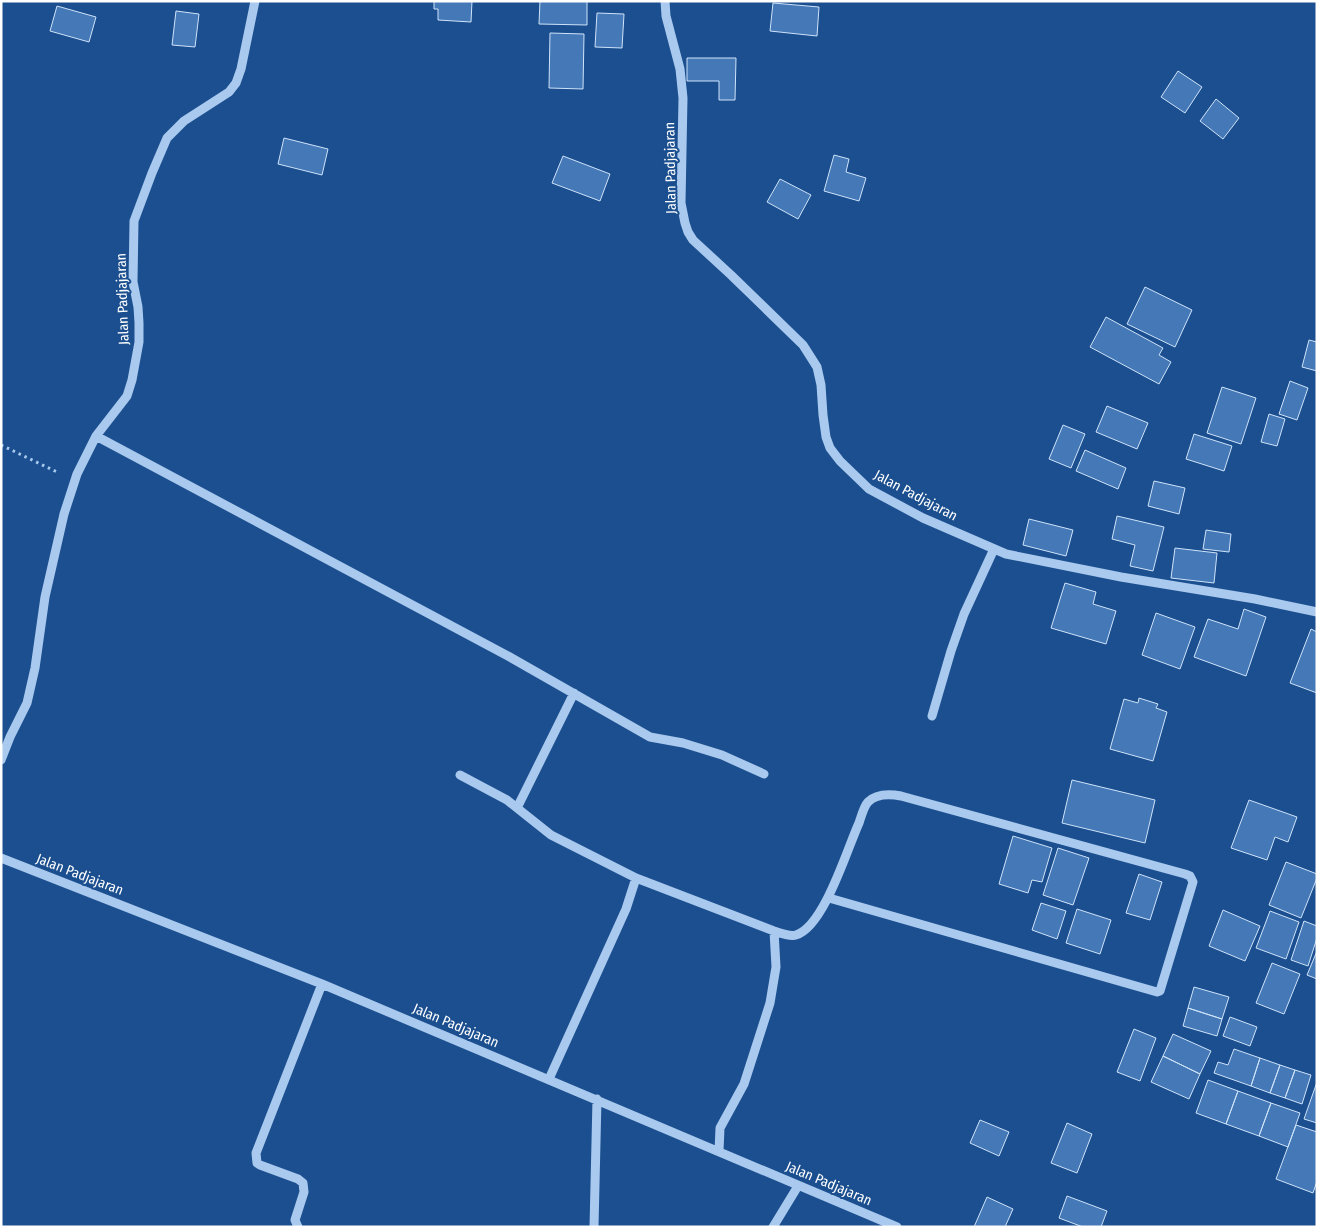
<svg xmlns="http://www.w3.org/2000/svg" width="1318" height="1228" font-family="'Fira Sans Condensed',sans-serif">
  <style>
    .building { fill: #4478b7; stroke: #cfe3fa }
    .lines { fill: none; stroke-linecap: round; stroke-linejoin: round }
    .path { stroke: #a9c9ee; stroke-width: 3; stroke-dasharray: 2.5 4; stroke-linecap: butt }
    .minor { stroke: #a9c9ee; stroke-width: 9 }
    .labels { text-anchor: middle; stroke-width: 4; stroke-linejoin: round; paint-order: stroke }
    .street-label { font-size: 14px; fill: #fff; stroke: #1b4f8f }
  </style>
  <rect width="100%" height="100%" fill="#1b4f8f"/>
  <path class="building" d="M434 1H472L471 22 438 20V9H434Z
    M540 1H587V25L539 24Z
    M773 3 819 7 817 36 770 31Z
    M57 6 96 17 89 42 50 31Z
    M176 11 199 14 195 47 172 45Z
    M597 13 624 14 622 48 595 47Z
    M550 33 584 34 583 89 549 88Z
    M687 58H736L735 100H719V81H687Z
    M1178 71 1202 87 1185 113 1161 97Z
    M1216 99 1239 118 1223 139 1200 121Z
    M284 138 328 149 322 175 278 164Z
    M834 155 849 159 846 172 866 178 859 201 824 191Z
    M563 156 610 174 600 201 552 183Z
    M780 179 811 195 798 219 767 202Z
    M1145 287 1192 310 1175 347 1127 324Z
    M1106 317 1163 348 1159 355 1171 362 1159 384 1090 347Z
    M1309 340 1317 342V371L1302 367Z
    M1290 381 1308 388 1297 420 1279 414Z
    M1222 387 1256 398 1241 444 1207 433Z
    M1107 406 1148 423 1137 449 1096 432Z
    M1269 414 1285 419 1277 446 1261 442Z
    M1063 425 1085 434 1071 468 1049 459Z
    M1194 434 1232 446 1224 471 1186 459Z
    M1085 450 1126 468 1118 489 1076 471Z
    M1154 481 1185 488 1179 514 1148 506Z
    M1117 516 1164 527 1153 571 1130 566 1135 545 1112 539Z
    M1029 519 1073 530 1066 556 1023 545Z
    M1206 530 1231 534 1229 552 1203 549Z
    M1175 548 1217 553 1214 583 1171 578Z
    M1065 583 1096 592 1093 604 1116 611 1106 644 1051 628Z
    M1244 609 1266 617 1246 676 1194 657 1208 619 1238 629Z
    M1156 613 1195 627 1180 669 1142 655Z
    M1311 629 1317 632V693L1290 683Z
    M1139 698 1158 704 1156 708 1167 712 1153 761 1110 749 1124 699 1138 703Z
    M1072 780 1155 800 1145 843 1062 823Z
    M1249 800 1297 817 1288 842 1275 837 1267 860 1231 848Z
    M1013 836 1052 848 1042 882 1032 880 1028 893 999 884Z
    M1058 848 1089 858 1073 905 1043 895Z
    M1286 862 1317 874V878L1301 918 1269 905Z
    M1139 874 1162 882 1150 920 1126 913Z
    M1041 903 1066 911 1057 939 1032 930Z
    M1077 909 1111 920 1100 954 1066 943Z
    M1223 910 1260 926 1245 961 1209 946Z
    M1270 911 1299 922 1286 959 1256 948Z
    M1304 921 1317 926V938L1308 966 1291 960Z
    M1317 951V979L1307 975Z
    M1272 963 1300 974 1284 1014 1256 1003Z
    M1194 987 1229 997 1222 1019 1188 1008Z
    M1188 1008 1222 1019 1217 1036 1183 1026Z
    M1230 1017 1257 1027 1250 1046 1223 1036Z
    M1134 1029 1156 1038 1140 1081 1117 1072Z
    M1173 1034 1211 1051 1200 1074 1163 1056Z
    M1234 1049 1260 1058 1251 1086 1214 1073 1218 1062 1228 1065Z
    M1163 1056 1200 1074 1189 1099 1151 1082Z
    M1260 1058 1280 1065 1270 1093 1251 1086Z
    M1280 1065 1295 1070 1285 1098 1270 1093Z
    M1295 1070 1311 1075 1302 1104 1285 1098Z
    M1208 1080 1238 1091 1226 1124 1196 1113Z
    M1317 1082V1123L1304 1119Z
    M1238 1091 1271 1103 1259 1136 1226 1124Z
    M1271 1103 1300 1113 1288 1147 1259 1136Z
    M980 1120 1009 1132 999 1156 970 1143Z
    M1067 1123 1092 1134 1077 1173 1051 1163Z
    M1296 1125 1317 1132V1181L1313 1193 1276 1179Z
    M1067 1196 1107 1211 1101 1227H1083L1059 1218Z
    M987 1197 1013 1209 1005 1227H974Z"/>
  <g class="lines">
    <path class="path" d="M1 445 59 473"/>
    <path class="minor" d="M665 1 666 16 680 69 683 98 681 203 685 223 688 232 693 240 731 275 803 345 817 367 821 385 823 415 826 437 830 448 840 461 869 489 923 518 1006 554 1121 577 1255 599 1317 612
      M96 436 508 656 650 737 683 743 722 755 764 774
      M932 716 951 651 964 614 994 549
      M1 760 10 737 27 703 35 668 45 597 64 514 77 474 96 436 127 396 132 380 139 342V323L138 307 133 282 134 221 152 173 167 138 184 121 229 92 236 83 241 69 255 1
      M460 775 507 800 551 835 636 878
      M517 808 574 693
      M1 858 322 984 897 1227
      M549 1079 626 909 636 878 774 931C780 933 790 937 796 935 824 927 847 849 859 823 861 817 864 806 868 802 877 793 890 794 901 796L1185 874 1190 876 1193 882 1160 991 1157 992 829 898
      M719 1151 720 1128 744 1084 770 1003 776 967 774 931
      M298 1227 295 1220 304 1192 303 1183 298 1179 260 1165 257 1163 256 1153 322 984
      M594 1227 597 1099
      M773 1227 798 1186"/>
  </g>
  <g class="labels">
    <g class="street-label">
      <text transform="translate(670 168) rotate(-91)" y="5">Jalan Padjajaran</text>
      <text transform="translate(122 299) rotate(-92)" y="5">Jalan Padjajaran</text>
      <text transform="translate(916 495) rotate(28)" y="5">Jalan Padjajaran</text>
      <text transform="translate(80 874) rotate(21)" y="5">Jalan Padjajaran</text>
      <text transform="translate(456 1025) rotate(23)" y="5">Jalan Padjajaran</text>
      <text transform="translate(829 1183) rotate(23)" y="5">Jalan Padjajaran</text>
    </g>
  </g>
  <rect width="1318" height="1228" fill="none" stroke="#ffffff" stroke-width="5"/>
</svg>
